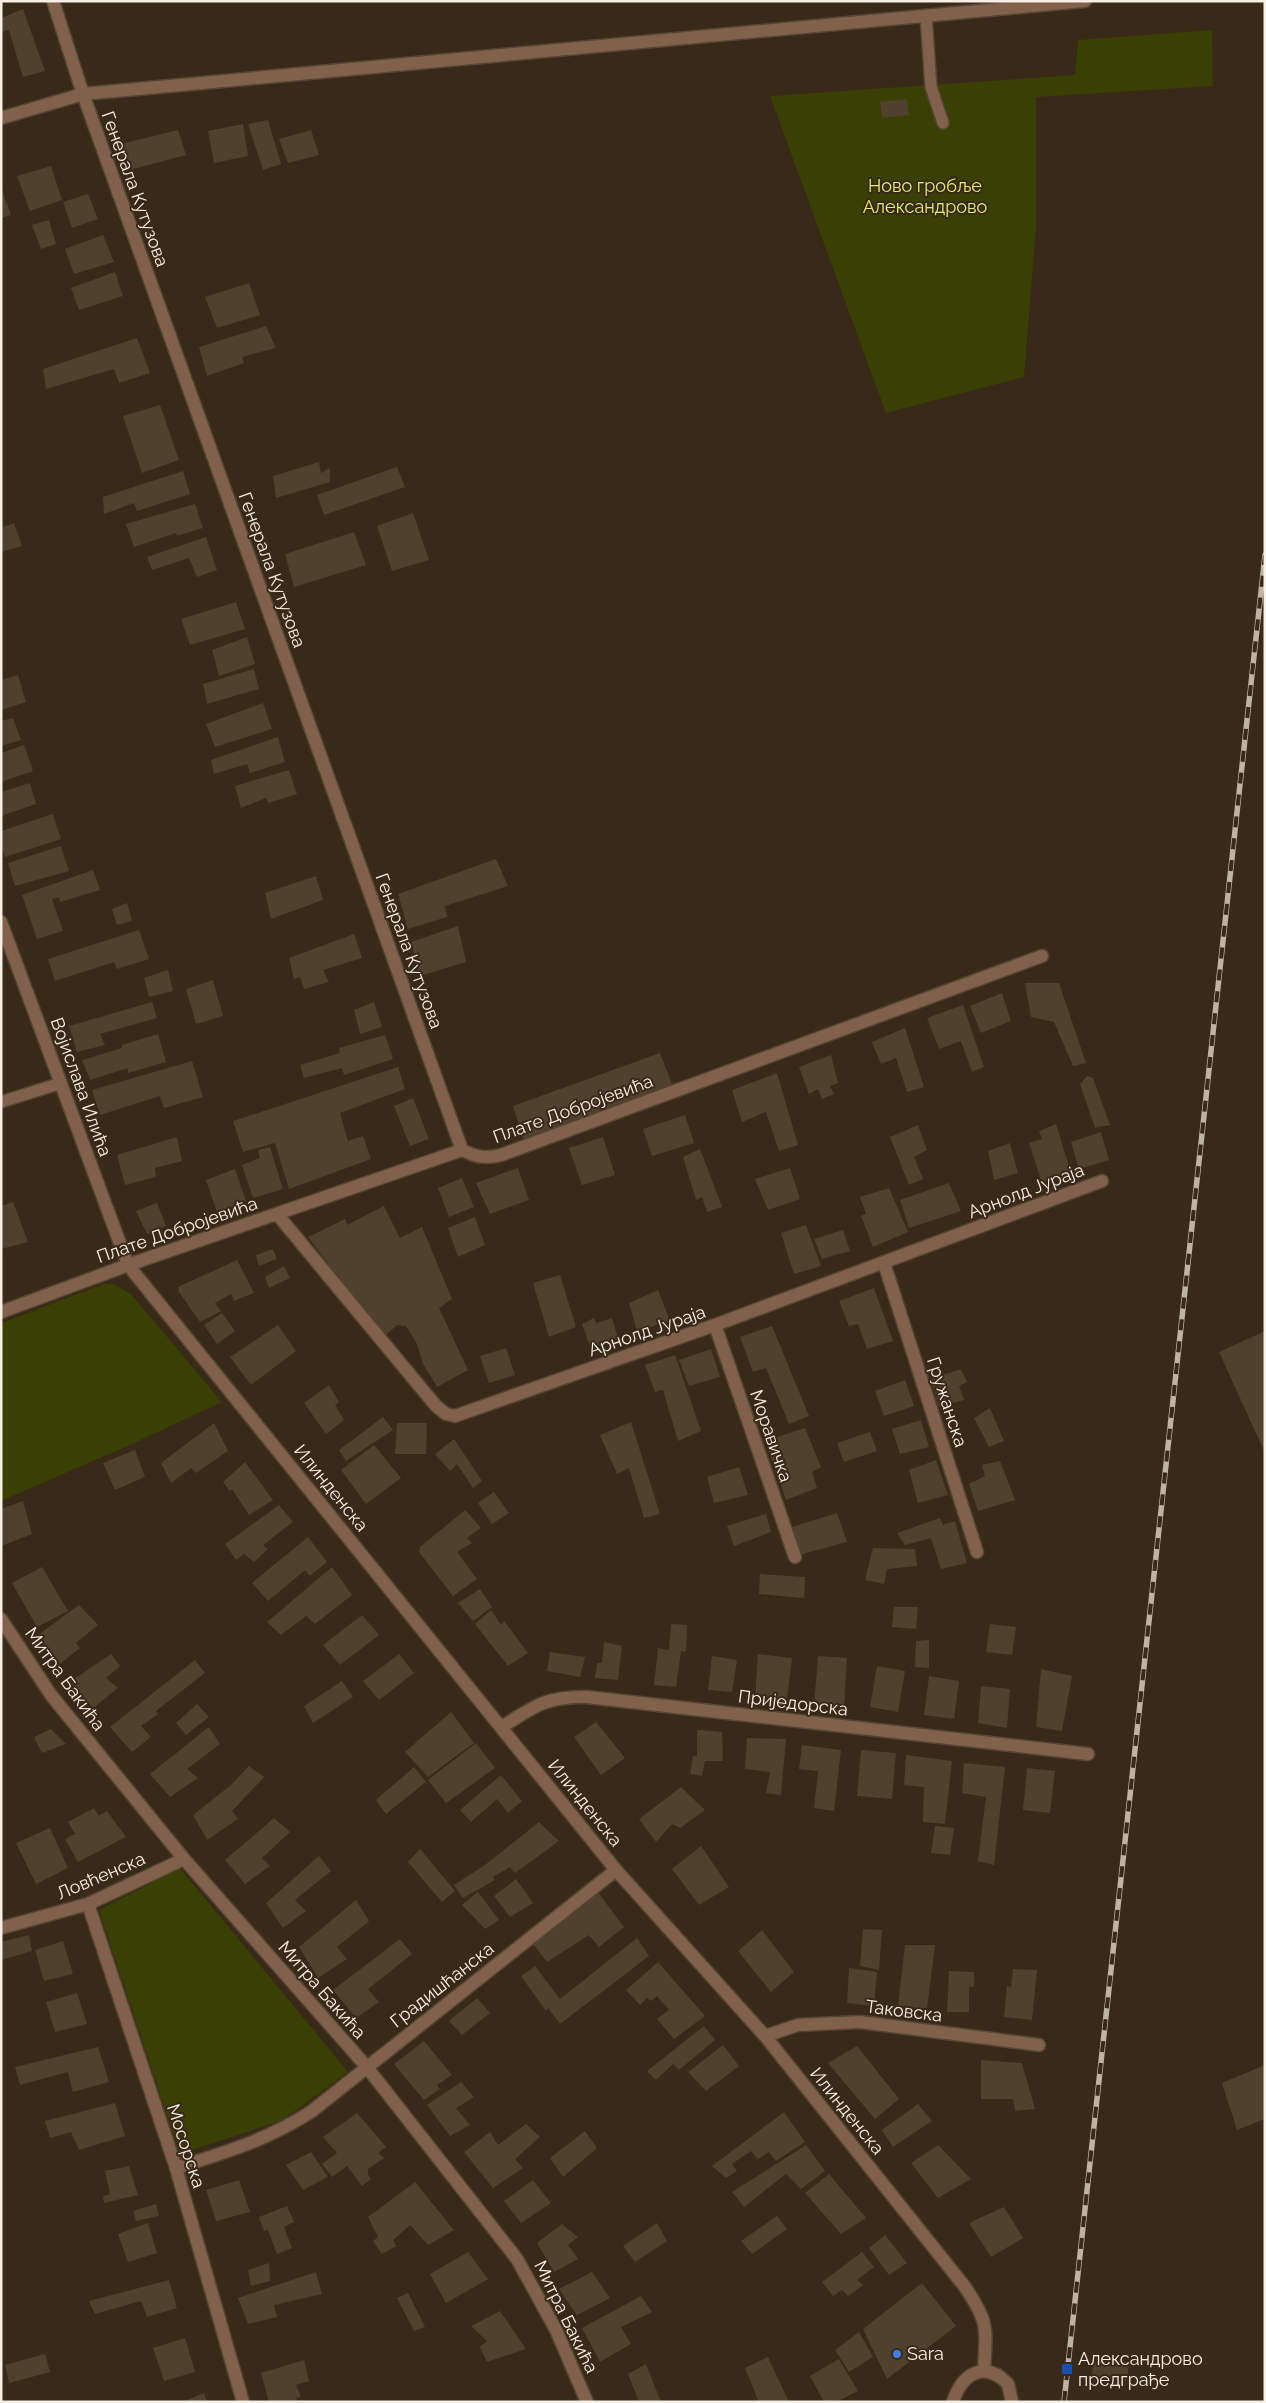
<svg xmlns="http://www.w3.org/2000/svg" width="1266" height="2403" font-family="Raleway,sans-serif">
  <style>
    .green { fill: #3a3f03 }
    .building { fill: #50402e }
    .lines { fill: none; stroke-linecap: round; stroke-linejoin: round }
    .lane-casing { stroke: #544534; stroke-width: 14 }
    .street-casing { stroke: #544534; stroke-width: 15 }
    .lane { stroke: #81614b; stroke-width: 11 }
    .street { stroke: #81614b; stroke-width: 12 }
    .rail-casing { stroke: #bfb3a6; stroke-width: 5.5 }
    .rail { stroke: #392918; stroke-width: 4; stroke-dasharray: 11; stroke-linecap: butt }
    .shop-dot { fill: #3f7fe0; stroke: #392918; stroke-width: 2 }
    .transit-dot { fill: #1a4fb4; stroke: #392918; stroke-width: 2 }
    .labels { text-anchor: middle; stroke-width: 4; stroke-linejoin: round; paint-order: stroke }
    .park-label { font-size: 18px; fill: #dfed72; stroke: #392918 }
    .street-label { font-size: 18px; fill: #f8eee3; stroke: #392918 }
    .poi-label { font-size: 18px; fill: #f8eee3; stroke: #392918; text-anchor: start }
  </style>
  <rect width="100%" height="100%" fill="#392918"/>
  <path class="green" d="M1212 30 1213 86 1036 97V228L1024 377 886 413 770 96 1075 75 1078 40Z
    M104 1284H113L130 1293 222 1402 130 1445 1 1501V1323Z
    M180 1868 348 2072 283 2120 180 2154 99 1910Z"/>
  <path class="building" d="M23 9 45 71 23 77 9 30 1 32V18Z
    M907 99 909 115 882 118 880 102Z
    M268 120 281 164 263 170 248 124Z
    M243 124 248 156 214 163 208 131Z
    M178 130 186 155 126 171 117 145Z
    M311 130 319 155 288 163 279 139Z
    M51 166 62 200 30 211 17 176Z
    M1 188 11 215 1 218Z
    M88 194 98 219 72 228 63 202Z
    M49 220 56 244 41 249 32 225Z
    M103 235 114 262 74 274 65 249Z
    M115 272 123 296 79 310 71 288Z
    M249 283 260 315 217 328 205 297Z
    M266 326 276 348 242 357 244 363 207 376 199 347Z
    M137 338 150 373 119 383 114 369 46 389 43 369Z
    M160 405 179 460 142 473 123 416Z
    M319 462 321 473 330 468V482L276 498 273 476Z
    M397 467 405 487 324 515 317 495Z
    M183 471 190 494 137 511 134 503 104 514 103 497Z
    M195 504 203 528 177 536 176 533 134 547 126 524Z
    M413 513 429 560 392 571 377 526Z
    M14 523 22 546 1 552V528Z
    M354 532 366 565 294 587 285 554Z
    M206 537 217 570 197 577 189 558 152 570 147 557Z
    M236 602 245 629 190 645 181 619Z
    M247 637 255 664 219 676 212 650Z
    M254 669 259 689 207 704 203 684Z
    M18 675 26 702 1 710V680Z
    M263 703 272 729 215 747 206 724Z
    M13 718 21 740 1 746V721Z
    M278 737 285 762 250 773 247 764 214 774 211 760Z
    M24 745 33 771 1 782V753Z
    M289 770 297 794 268 803 266 798 241 808 235 786Z
    M30 783 36 804 1 816V792Z
    M53 814 61 839 5 857 1 844V831Z
    M61 846 69 871 15 886 8 863Z
    M496 859 508 886 445 906 447 917 408 929 398 894Z
    M93 870 100 890 60 902 59 897 52 899 63 931 37 939 22 895Z
    M316 876 323 900 271 919 265 893Z
    M127 903 132 921 117 925 112 909Z
    M458 926 466 962 420 976 411 942Z
    M139 930 149 959 117 969 114 962 55 981 48 959Z
    M354 934 362 958 323 970 329 982 304 989 300 977 294 979 289 958Z
    M168 970 173 991 149 997 144 978Z
    M213 980 223 1016 196 1024 186 989Z
    M1025 983H1059L1086 1063 1073 1066 1054 1022 1031 1017Z
    M1002 993 1011 1021 981 1033 970 1006Z
    M152 1002 157 1018 100 1034 105 1045 77 1052 69 1026Z
    M374 1002 382 1027 360 1034 354 1010Z
    M963 1005 984 1067 972 1072 961 1041 939 1049 927 1018Z
    M905 1028 924 1087 907 1092 896 1058 881 1064 872 1042Z
    M158 1034 166 1062 128 1073V1068L90 1080 82 1060 122 1048V1045Z
    M385 1035 393 1059 344 1075 342 1068 304 1078 300 1065 340 1053 339 1048Z
    M660 1053 673 1087 524 1141 513 1106Z
    M831 1055 838 1083 830 1086 834 1094 822 1099 818 1089 809 1094 799 1067Z
    M192 1061 203 1097 164 1108 160 1096 100 1115 92 1090Z
    M398 1067 405 1089 340 1113 348 1141 363 1136 371 1159 289 1189 275 1143 243 1152 233 1121Z
    M777 1073 798 1145 779 1151 766 1112 742 1122 732 1090Z
    M1087 1076 1093 1078 1110 1125 1095 1128 1080 1084Z
    M413 1098 429 1139 410 1146 394 1106Z
    M685 1115 694 1143 652 1156 643 1129Z
    M1056 1124 1071 1173 1042 1183 1029 1143 1042 1139 1039 1131Z
    M918 1125 927 1150 914 1157 923 1179 909 1185 890 1137Z
    M1101 1132 1109 1160 1079 1169 1071 1142Z
    M177 1137 182 1161 155 1168 156 1177 125 1185 117 1155Z
    M603 1137 615 1175 582 1185 569 1148Z
    M1010 1143 1018 1173 994 1180 988 1151Z
    M270 1147 283 1189 253 1198 242 1165 260 1158 258 1150Z
    M700 1149 722 1207 707 1212 702 1197 696 1200 683 1157Z
    M518 1168 529 1200 490 1214 476 1183Z
    M790 1168 800 1199 768 1210 755 1179Z
    M235 1169 246 1201 217 1212 206 1180Z
    M462 1178 474 1207 449 1217 438 1188Z
    M949 1183 961 1211 909 1228 900 1200Z
    M889 1188 908 1232 873 1247 861 1216 866 1214 860 1197Z
    M13 1202 28 1242 1 1249V1206Z
    M157 1203 166 1226 147 1234 136 1211Z
    M384 1206 400 1238 422 1227 452 1299 439 1308 468 1370 437 1387 423 1364 417 1344 406 1326 397 1325 384 1337 308 1237 345 1219 347 1225Z
    M475 1217 485 1245 458 1257 448 1228Z
    M806 1225 821 1266 794 1274 781 1233Z
    M843 1230 850 1251 822 1259 814 1239Z
    M273 1249 277 1259 259 1266 256 1255Z
    M237 1260 254 1293 234 1301 231 1294 215 1303 221 1311 200 1322 179 1292 178 1287Z
    M284 1266 290 1278 269 1288 265 1277Z
    M560 1275 576 1327 549 1337 533 1283Z
    M874 1288 893 1341 867 1349 858 1324 849 1326 839 1301Z
    M658 1290 670 1321 637 1331 629 1303Z
    M222 1313 235 1331 217 1344 204 1325Z
    M594 1318 596 1323 612 1318 618 1338 596 1346H590L582 1324Z
    M278 1325 296 1351 251 1385 230 1357Z
    M772 1326 809 1416 789 1424 766 1368 753 1372 740 1337Z
    M1265 1331V1453L1219 1352Z
    M506 1348 515 1375 489 1383 480 1356Z
    M711 1349 720 1377 689 1386 679 1360Z
    M675 1355 701 1431 678 1441 663 1390 655 1392 645 1365Z
    M961 1369 967 1382 959 1386 964 1400 939 1407 931 1379Z
    M905 1380 914 1406 884 1416 875 1391Z
    M329 1385 339 1402 335 1405 344 1420 326 1434 304 1403Z
    M990 1408 1004 1441 989 1447 974 1418Z
    M383 1417 393 1430 346 1461 339 1450Z
    M921 1420 929 1447 900 1454 892 1429Z
    M631 1422 660 1514 644 1518 629 1468 617 1474 600 1435Z
    M214 1423 228 1451 196 1473 191 1468 171 1483 161 1463Z
    M397 1423H427L426 1454H395Z
    M805 1428 821 1467 812 1472 817 1488 786 1500 765 1441Z
    M870 1432 877 1451 844 1462 837 1443Z
    M454 1439 482 1481 473 1488 457 1464 450 1471 435 1454Z
    M374 1445 401 1478 366 1504 341 1470Z
    M135 1450 145 1477 115 1490 103 1463Z
    M936 1460 948 1495 918 1503 909 1470Z
    M1000 1461 1015 1500 978 1511 969 1484 985 1476 982 1465Z
    M245 1462 273 1500 249 1515 232 1489 230 1491 223 1482Z
    M739 1467 748 1495 714 1503 707 1477Z
    M494 1492 509 1513 492 1524 478 1503Z
    M23 1501 32 1534 1 1546V1509Z
    M279 1505 293 1522 263 1545 268 1549 254 1562 244 1554 236 1560 225 1544Z
    M465 1510 481 1528 467 1538 472 1543 457 1552 477 1579 453 1596 419 1552 420 1547Z
    M837 1513 847 1542 799 1555 792 1527Z
    M766 1514 771 1532 734 1546 727 1526Z
    M940 1518 943 1525 955 1521 967 1563 941 1569 931 1538 905 1545 897 1533Z
    M308 1537 327 1562 310 1576 305 1570 268 1601 252 1583Z
    M873 1548 915 1549 917 1566 887 1569 884 1584 865 1580Z
    M42 1567 68 1611 37 1627 12 1583Z
    M332 1567 352 1595 315 1624 306 1616 281 1635 267 1622Z
    M760 1574 805 1577 804 1598 759 1594Z
    M480 1589 492 1607 473 1621 458 1603Z
    M79 1605 98 1625 76 1643 80 1648 60 1664 38 1635Z
    M894 1607H918L916 1629 892 1627Z
    M491 1610 501 1625 504 1621 528 1653 508 1666 475 1624Z
    M362 1615 379 1635 340 1665 323 1645Z
    M671 1624 687 1625 686 1652 681 1651 676 1687 654 1685 658 1648 669 1650Z
    M990 1624 1016 1627 1012 1655 986 1652Z
    M929 1640V1668L915 1667 916 1641Z
    M604 1642 622 1646 618 1680 595 1678 597 1663H602Z
    M550 1652 585 1657 580 1677 547 1671Z
    M111 1654 120 1666 106 1678 118 1688 93 1708 70 1682Z
    M399 1654 414 1673 379 1700 363 1681Z
    M758 1654 792 1658 787 1699 755 1696Z
    M712 1656 737 1660 732 1692 708 1690Z
    M818 1656 847 1658 844 1707 814 1706Z
    M195 1660 205 1673 156 1711 158 1714 141 1726 151 1737 132 1752 110 1727Z
    M877 1666 905 1671 898 1712 870 1707Z
    M1041 1669 1072 1676 1062 1731 1036 1727Z
    M929 1676 959 1681 954 1719 924 1715Z
    M342 1681 353 1697 313 1723 304 1706Z
    M981 1686 1010 1689 1007 1728 978 1723Z
    M197 1704 209 1717 186 1735 176 1723Z
    M451 1712 474 1743 428 1777 405 1752Z
    M596 1722 625 1758 601 1775 574 1737Z
    M209 1727 220 1744 187 1769 198 1778 170 1797 150 1774Z
    M51 1729 66 1744 42 1753 34 1737Z
    M697 1730 722 1732 723 1761H705L702 1776 690 1774 693 1756H697Z
    M747 1738 786 1739 781 1795 766 1793 770 1772 745 1769Z
    M476 1743 495 1768 446 1803 428 1780Z
    M802 1745 841 1750 834 1811 814 1808 818 1771 799 1769Z
    M861 1750 896 1753 892 1799 857 1796Z
    M906 1755 952 1761 945 1824 923 1822 924 1787 904 1785Z
    M964 1763 1005 1767 994 1865 978 1861 986 1797 962 1793Z
    M249 1766 264 1777 232 1811 238 1819 207 1840 193 1815 231 1785Z
    M414 1767 426 1782 386 1814 376 1800Z
    M1027 1768 1055 1771 1050 1813 1023 1810Z
    M501 1775 522 1801 508 1813 497 1799 471 1822 460 1810Z
    M681 1787 705 1810 680 1828 672 1824 656 1842 639 1819Z
    M94 1808 99 1816 107 1811 126 1837 78 1862 65 1839 75 1834 68 1822Z
    M274 1818 290 1832 262 1858 270 1866 245 1884 225 1860Z
    M539 1822 559 1841 515 1873 510 1867 493 1877 495 1880 463 1898 454 1885 485 1865Z
    M935 1826 954 1828 950 1855 931 1853Z
    M50 1828 68 1868 36 1884 16 1843Z
    M701 1846 729 1887 699 1905 672 1869Z
    M420 1849 455 1891 442 1902 408 1862Z
    M319 1856 331 1871 295 1900 306 1911 283 1928 266 1903Z
    M516 1879 533 1903 510 1917 494 1896Z
    M597 1891 624 1927 599 1947 589 1935 547 1962 532 1943Z
    M478 1892 499 1920 485 1929 462 1905Z
    M356 1900 369 1921 337 1947 347 1959 318 1978 299 1947Z
    M863 1929 882 1930 879 1970 860 1966Z
    M762 1930 794 1972 771 1992 738 1951Z
    M29 1935 32 1951 1 1960V1942Z
    M637 1938 649 1956 560 2024 548 2008 546 2011 521 1976 535 1966 560 1999Z
    M400 1939 412 1954 368 1989 379 2002 356 2018 333 1990Z
    M63 1941 73 1974 44 1981 35 1950Z
    M905 1945H935L927 2009 898 2006Z
    M658 1962 705 2016 674 2039 657 2019 669 2010 657 1996 651 2001 647 1998 640 2005 626 1990Z
    M849 1968 877 1972 874 2006 847 2003Z
    M1013 1969 1037 1970 1032 2020 1004 2017 1007 1986 1011 1987Z
    M949 1971 974 1972V1986L969 1987V2012H947Z
    M77 1993 87 2024 55 2032 46 2002Z
    M477 1998 490 2013 462 2035 449 2021Z
    M704 2026 715 2040 679 2070 673 2064 656 2080 647 2071Z
    M424 2041 452 2075 437 2085 440 2089 424 2100 394 2064Z
    M723 2045 739 2066 706 2091 688 2072Z
    M857 2046 899 2099 875 2119 828 2063Z
    M98 2047 109 2082 73 2092 68 2072 20 2085 15 2067Z
    M981 2060 1022 2063 1035 2109 1015 2111 1013 2099H981Z
    M1265 2065V2119L1237 2130 1222 2083Z
    M461 2082 474 2097 456 2108 470 2125 450 2136 427 2105Z
    M115 2103 125 2136 79 2150 71 2132 50 2138 45 2121Z
    M918 2104 932 2121 893 2147 882 2130Z
    M784 2112 805 2142 776 2161 769 2152 758 2159 751 2151 732 2164 737 2171 726 2178 712 2166Z
    M357 2113 386 2147 378 2153 384 2158 368 2169V2175L371 2179 362 2186 347 2166 332 2177 322 2164 337 2153 323 2137Z
    M526 2124 540 2137 515 2159 523 2168 493 2188 464 2152 490 2132 498 2145Z
    M585 2131 597 2148 563 2177 550 2158Z
    M806 2145 825 2171 801 2189 786 2174 744 2207 732 2192Z
    M938 2145 971 2179 938 2198 911 2163Z
    M311 2152 328 2177 303 2190 286 2165Z
    M129 2166 138 2195 104 2203 103 2196 110 2194 105 2171Z
    M829 2174 866 2218 841 2234 805 2193Z
    M239 2180 250 2212 216 2221 206 2190Z
    M533 2180 551 2203 521 2223 504 2201Z
    M415 2182 454 2230 428 2245 410 2225 393 2240 396 2246 382 2254 373 2241 378 2237 368 2217Z
    M156 2204 159 2216 136 2221 133 2211Z
    M287 2206 294 2222 284 2227 292 2248 277 2254 268 2230 264 2231 259 2217Z
    M1004 2207 1023 2238 991 2257 969 2223Z
    M777 2216 787 2229 752 2254 741 2241Z
    M148 2223 157 2253 128 2262 118 2234Z
    M657 2223 667 2241 635 2262 623 2246Z
    M562 2224 578 2237 568 2245 578 2259 554 2272 537 2243Z
    M885 2235 907 2263 889 2275 869 2248Z
    M468 2252 488 2279 446 2303 430 2274Z
    M862 2252 874 2267 857 2280 863 2285 848 2296 842 2290 833 2296 822 2282Z
    M269 2263 270 2281 251 2286 248 2270Z
    M316 2272 322 2294 274 2305 277 2317 248 2324 238 2298Z
    M592 2272 610 2298 577 2315 559 2289Z
    M169 2280 177 2308 147 2317 141 2301 95 2314 89 2301Z
    M922 2283 956 2326 887 2379 863 2329Z
    M408 2293 425 2327 414 2331 397 2298Z
    M641 2296 652 2312 621 2327 631 2344 600 2362 582 2328Z
    M500 2311 526 2349 487 2362 480 2347 487 2341 471 2326Z
    M859 2332 873 2357 849 2372 835 2350Z
    M185 2338 195 2372 164 2381 153 2348Z
    M45 2354 50 2372 9 2383 5 2365Z
    M768 2357 789 2402H754L758 2400 745 2368Z
    M839 2359 858 2391 836 2402H824L810 2376Z
    M304 2360 309 2381 296 2385 301 2397 296 2398 298 2402H269L261 2373Z
    M1093 2360 1129 2363 1127 2381 1092 2378Z
    M646 2364 661 2402H639L628 2374Z
    M204 2393 207 2402H182Z"/>
  <g class="lines">
    <g class="lane-casing">
      <path id="lane" d="M926 16 931 87 943 123
        M1 1102 61 1083"/>
    </g>
    <g class="street-casing">
      <path id="street" d="M53 1 83 94 462 1150
        M1 118 83 94 1085 1
        M1 922 128 1265 616 1870 765 2036 965 2287C990 2324 986 2329 984 2371
        M277 1214 436 1406 446 1414 455 1416 715 1325 1102 1181
        M884 1263 977 1552
        M1 1312 128 1265 462 1150C476 1157 485 1159 501 1155L1042 956
        M715 1325 795 1557
        M1 1619 51 1695 184 1859 366 2066 517 2259 556 2330 587 2402
        M502 1727C534 1706 547 1696 587 1697L1088 1754
        M88 1904 176 2168 243 2402
        M1 1928 88 1904 184 1859
        M765 2036 798 2025 860 2022 1039 2045
        M176 2168C226 2152 268 2140 312 2111L616 1870
        M953 2402C962 2373 985 2360 1008 2384L1012 2402"/>
    </g>
    <use href="#lane" class="lane"/>
    <use href="#street" class="street"/>
    <g class="rail-casing">
      <path id="rail" d="M1064 2402 1265 555"/>
    </g>
    <use href="#rail" class="rail"/>
  </g>
  <circle class="shop-dot" cx="897" cy="2354" r="5"/>
  <rect class="transit-dot" x="1061" y="2363" width="12" height="12" rx="2.5"/>
  <g class="labels">
    <g class="park-label">
      <text x="925" y="192">Ново гробље<tspan x="925" dy="21">Александрово</tspan></text>
    </g>
    <g class="street-label">
      <text transform="translate(135 189) rotate(70)" y="6">Генерала Кутузова</text>
      <text transform="translate(272 570) rotate(70)" y="6">Генерала Кутузова</text>
      <text transform="translate(409 951) rotate(70)" y="6">Генерала Кутузова</text>
      <text transform="translate(81 1087) rotate(70)" y="6">Војислава Илића</text>
      <text transform="translate(573 1109) rotate(-20)" y="6">Плате Добројевића</text>
      <text transform="translate(1026 1191) rotate(-21)" y="6">Арнолд Јураја</text>
      <text transform="translate(177 1230) rotate(-19)" y="6">Плате Добројевића</text>
      <text transform="translate(647 1331) rotate(-19)" y="6">Арнолд Јураја</text>
      <text transform="translate(947 1402) rotate(72)" y="6">Гружанска</text>
      <text transform="translate(771 1436) rotate(71)" y="6">Моравичка</text>
      <text transform="translate(331 1488) rotate(51)" y="6">Илинденска</text>
      <text transform="translate(65 1679) rotate(54)" y="6">Митра Бакића</text>
      <text transform="translate(793 1703) rotate(7)" y="6">Приједорска</text>
      <text transform="translate(585 1803) rotate(51)" y="6">Илинденска</text>
      <text transform="translate(101 1876) rotate(-23)" y="6">Ловћенска</text>
      <text transform="translate(442 1985) rotate(-38)" y="6">Градишћанска</text>
      <text transform="translate(322 1990) rotate(49)" y="6">Митра Бакића</text>
      <text transform="translate(904 2011) rotate(7)" y="6">Таковска</text>
      <text transform="translate(847 2111) rotate(51)" y="6">Илинденска</text>
      <text transform="translate(186 2146) rotate(72)" y="6">Мосорска</text>
      <text transform="translate(566 2317) rotate(64)" y="6">Митра Бакића</text>
    </g>
    <g class="poi-label">
      <text x="907" y="2360">Sara</text>
      <text x="1078" y="2365">Александрово<tspan x="1078" dy="21">предграђе</tspan></text>
    </g>
  </g>
  <rect width="1266" height="2403" fill="none" stroke="#f8eee3" stroke-width="5"/>
</svg>
